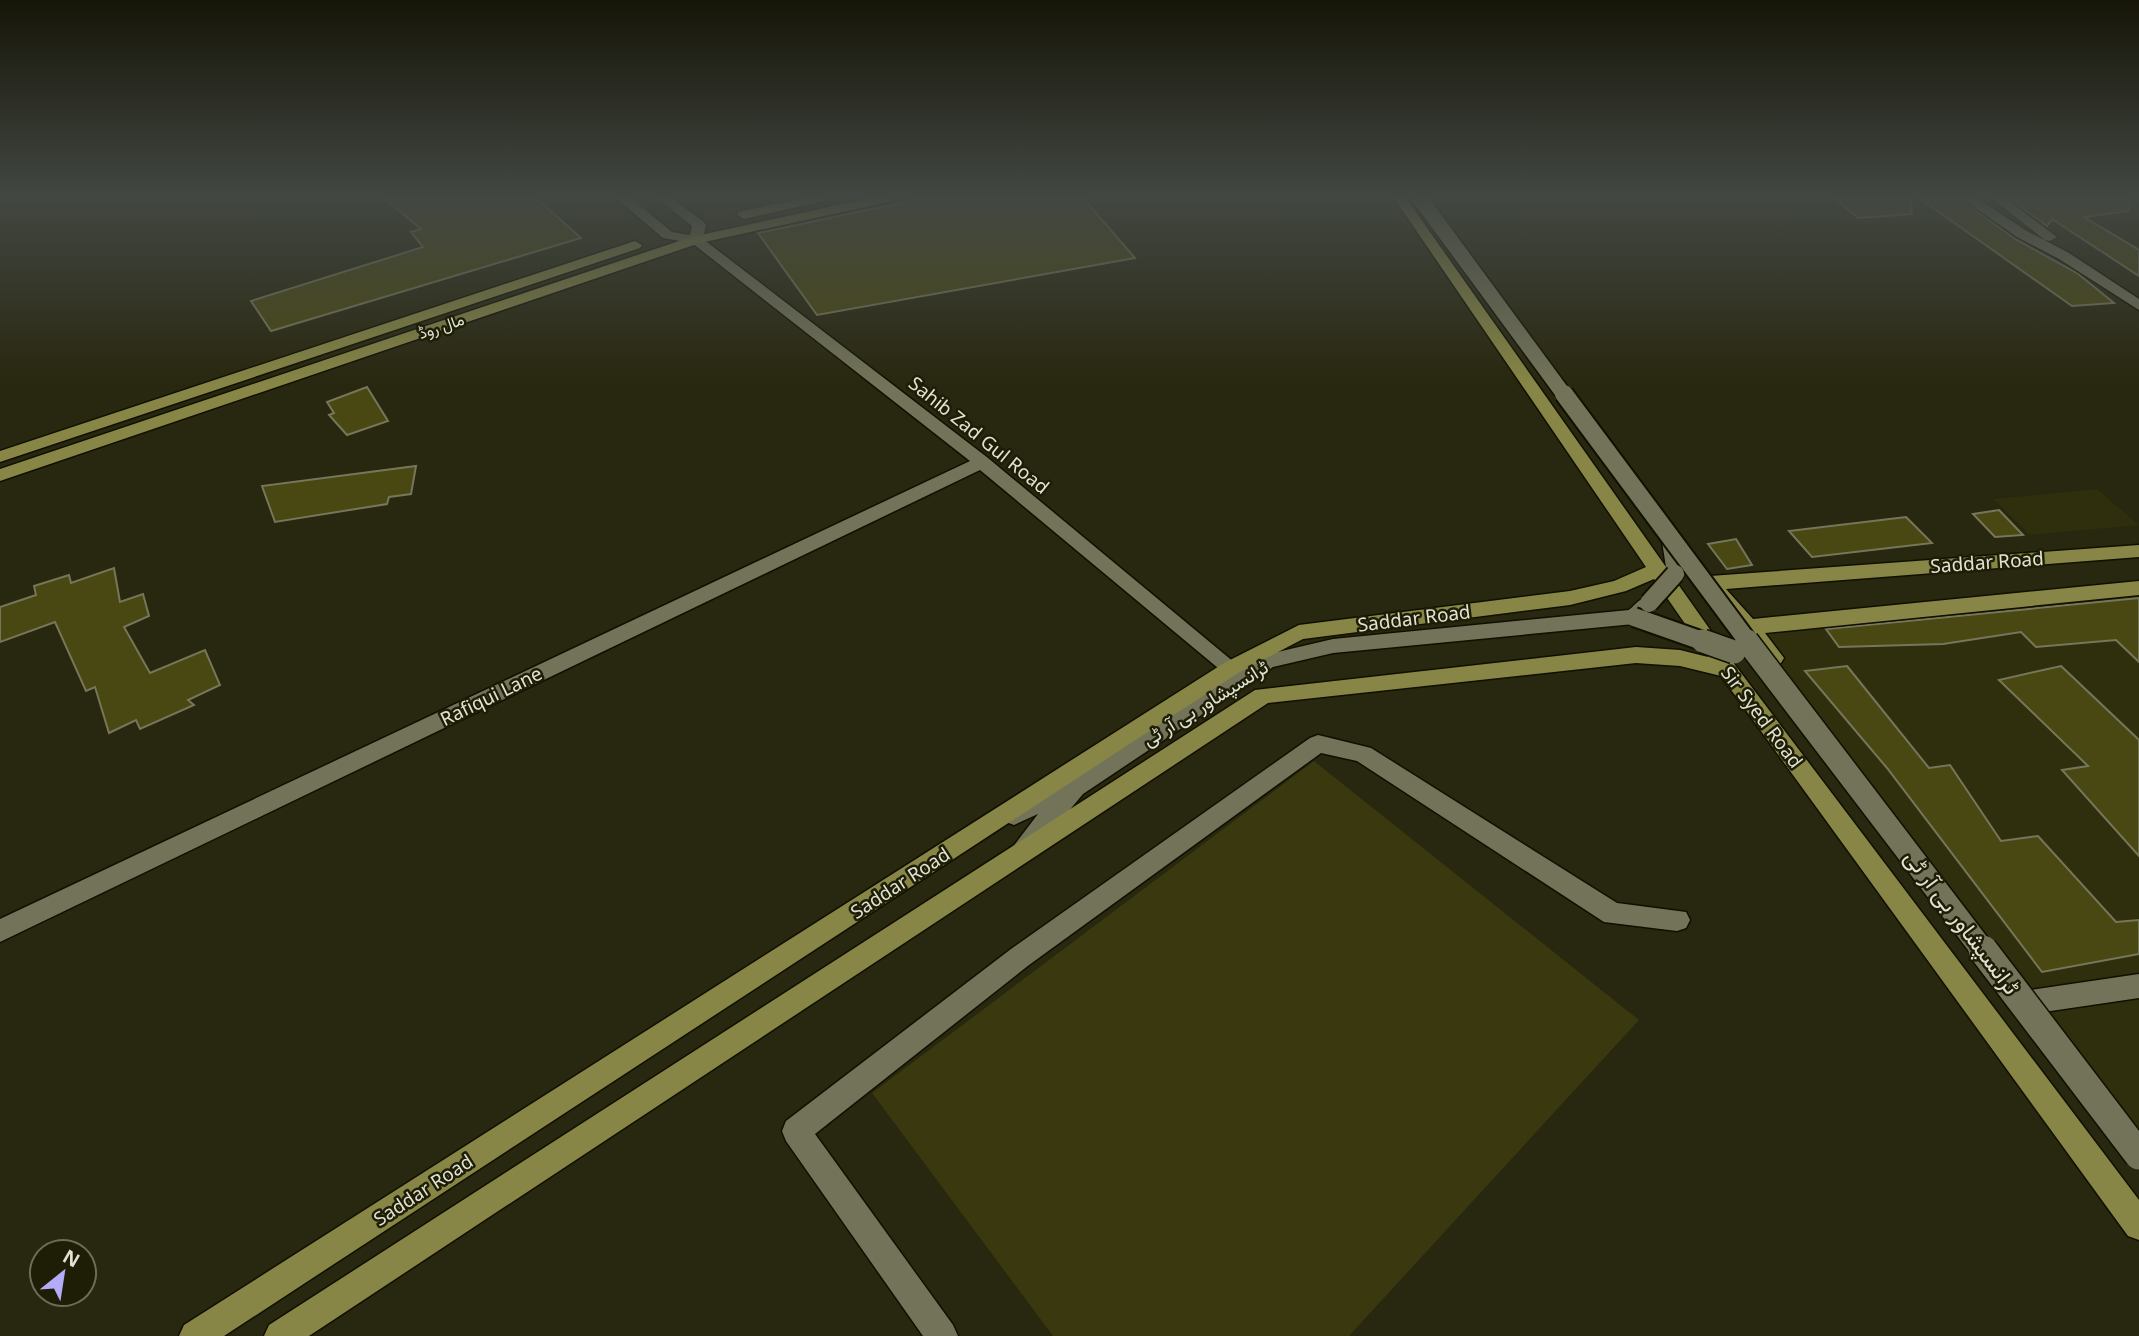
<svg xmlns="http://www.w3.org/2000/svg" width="2139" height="1336" font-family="'Noto Sans',Vazirmatn,sans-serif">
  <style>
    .built { fill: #2f2f0e }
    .green { fill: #39380f }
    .building { fill: #494812; stroke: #76765b; stroke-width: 2 }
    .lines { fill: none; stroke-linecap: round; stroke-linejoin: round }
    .minor-casing { stroke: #111000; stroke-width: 3 }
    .major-casing { stroke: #111000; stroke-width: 3 }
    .minor { fill: #737359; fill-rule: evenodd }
    .major { fill: #878646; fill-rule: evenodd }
    .minor-bridge-far3-casing { stroke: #111000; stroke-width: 18; stroke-linecap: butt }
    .minor-bridge-far2-casing { stroke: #111000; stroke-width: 22; stroke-linecap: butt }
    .minor-bridge-far1-casing { stroke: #111000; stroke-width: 26; stroke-linecap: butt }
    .minor-bridge-casing { stroke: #111000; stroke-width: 32; stroke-linecap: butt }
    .minor-bridge-far3 { stroke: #737359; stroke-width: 15 }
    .minor-bridge-far2 { stroke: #737359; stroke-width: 18 }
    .minor-bridge-far1 { stroke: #737359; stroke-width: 23 }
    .minor-bridge { stroke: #737359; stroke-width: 29 }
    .labels { text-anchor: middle; stroke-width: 5; stroke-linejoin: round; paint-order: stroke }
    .far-street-label { font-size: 16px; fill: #e1e2d3; stroke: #1e1e06 }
    .street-label { font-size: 19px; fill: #e1e2d3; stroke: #1e1e06 }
    .near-street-label { font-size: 23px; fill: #e1e2d3; stroke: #1e1e06 }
  </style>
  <rect width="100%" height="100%" fill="#28270f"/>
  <path class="built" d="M2097 489 2139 525 2030 535 1993 499Z
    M2139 583V1132L1750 627Z"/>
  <path class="green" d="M1314 761 1639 1020 1349 1336H1053L872 1093Z"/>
  <path class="building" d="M384 198H536L581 238 271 331 251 301 423 247 411 232 421 229Z
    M924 198H1083L1135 258 817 315 758 233Z
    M1834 198H1911L1912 214 1858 218Z
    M1919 198H1959L2015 239 2077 273 2114 303 2072 306Z
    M2009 198H2128L2129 211 2084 217 2139 250V276L2052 219 2047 226Z
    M367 387 388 421 347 435 329 415 334 413 327 402Z
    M416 466 411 494 389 497 387 504 275 522 262 486Z
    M1999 510 2023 535 1995 537 1973 514Z
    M1906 517 1932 543 1812 557 1789 531Z
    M1736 539 1752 565 1727 569 1708 544Z
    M114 568 120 602 143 594 149 616 124 627 150 673 205 650 220 685 188 700 194 705 140 729 136 720 109 733 95 687 86 691 55 622 0 642V607L36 595 34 586 69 575 71 583Z
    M2139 598V662L2116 640 2036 647 2021 632 1943 644 1839 647 1826 629Z
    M1847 666 1929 768 1950 765 2001 841 2038 836 2116 922 2139 920V954L2042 972 1887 768 1805 671Z
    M2061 666 2139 740V856L2062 770 2088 766 1999 680Z"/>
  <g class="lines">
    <g class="minor-casing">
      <path id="minor" d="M616 198H631L672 232 690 235 692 226 657 198H672L704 222 706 225 703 239 988 458 1241 668 1260 656 1333 639 1629 610C1638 602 1643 594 1656 598L1659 603 1641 622 1634 624 1333 653 1273 667 1083 794 1032 855 1024 858 1016 855 1012 848 1038 814 1014 825 1006 822 1002 815 1006 808 1069 780 1229 675 1224 673 980 470 0 942V919L970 461 692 243 663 238Z
        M1961 198H1976L2027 231 2069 253 2139 299V310L2059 259 2017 237Z
        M1991 198H2005L2057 237 2050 241 2045 240Z
        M1671 536 1678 538 1680 542 1685 574 1682 579H1668L1662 542 1664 538Z
        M1318 735 1371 748 1617 903 1686 912 1690 920 1686 928 1677 931 1604 922 1357 761 1321 753 1029 965 815 1134 953 1325 958 1336H923L786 1141 782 1131 786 1121 1011 949 1310 738Z
        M2139 974V998L2030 1014 2021 1011 2017 1002 2021 993 2030 990Z"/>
    </g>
    <g class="major-casing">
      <path id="major" d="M802 198H825L823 201 744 219 737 215 739 212Z
        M871 198H895L888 202 700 243 0 481V469L691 237Z
        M1394 198H1406L1735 665 2139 1200V1240L2128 1236 1721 676 1680 666 1636 663 1268 703 309 1336H264L269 1325 1255 690 1636 647 1680 650 1708 657 1654 579 1626 591 1570 605 1303 639 1238 673 224 1336H179L184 1325 1224 663 1299 625 1570 591 1614 581 1646 567Z
        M635 241 642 245 640 248 0 462V451Z
        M2139 545V557L1726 589 1753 619 2139 581V595L1765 633 1784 658 1781 663 1774 666 1767 663 1714 599 1711 594 1714 589 1703 588 1700 583 1703 578 1710 576Z"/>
    </g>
    <use href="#minor" class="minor"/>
    <use href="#major" class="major"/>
    <g class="minor-bridge-far3-casing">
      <path id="minor-bridge-far3" d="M1421 200 1565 396"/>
    </g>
    <g class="minor-bridge-far2-casing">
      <path id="minor-bridge-far2" d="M1564 394 1749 643
        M1649 603 1675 574
        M1634 617 1708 643"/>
    </g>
    <g class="minor-bridge-far1-casing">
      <path id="minor-bridge-far1" d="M1703 641 1734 652
        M1747 641 1984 952"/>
    </g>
    <g class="minor-bridge-casing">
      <path id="minor-bridge" d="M1983 950 2139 1155"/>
    </g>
    <use href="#minor-bridge-far3" class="minor-bridge-far3"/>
    <use href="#minor-bridge-far2" class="minor-bridge-far2"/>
    <use href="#minor-bridge-far1" class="minor-bridge-far1"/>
    <use href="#minor-bridge" class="minor-bridge"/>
  </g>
  <linearGradient id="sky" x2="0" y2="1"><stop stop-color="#161508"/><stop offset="0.51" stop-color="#424742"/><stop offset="1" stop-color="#424742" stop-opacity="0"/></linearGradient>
  <rect width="2139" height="385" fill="url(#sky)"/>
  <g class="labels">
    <g class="far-street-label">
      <text transform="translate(441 326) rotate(-19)" y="6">مال روڈ</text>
    </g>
    <g class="street-label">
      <text transform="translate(979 435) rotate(39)" y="7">Sahib Zad Gul Road</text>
      <text transform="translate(1987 562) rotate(-4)" y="7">Saddar Road</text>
      <text transform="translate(1414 618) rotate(-7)" y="7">Saddar Road</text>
      <text transform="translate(491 696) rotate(-26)" y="7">Rafiqui Lane</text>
      <text transform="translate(1205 703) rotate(-32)" y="7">ٹرانسپشاور بی آر ٹی</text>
      <text transform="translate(1762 717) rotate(53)" y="7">Sir Syed Road</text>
      <text transform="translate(900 883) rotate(-33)" y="7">Saddar Road</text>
      <text transform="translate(423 1190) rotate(-33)" y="7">Saddar Road</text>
    </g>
    <g class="near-street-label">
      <text transform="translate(1962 922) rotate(53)" y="8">ٹرانسپشاور بی آر ٹی</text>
    </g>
  </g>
  <g transform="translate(63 1273) rotate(30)"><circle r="33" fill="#1e1e06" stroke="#6c6c58" stroke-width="2"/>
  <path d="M0-5L12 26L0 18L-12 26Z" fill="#b4acf9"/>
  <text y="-10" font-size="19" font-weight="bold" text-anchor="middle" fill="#e1e2d3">N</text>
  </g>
</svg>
